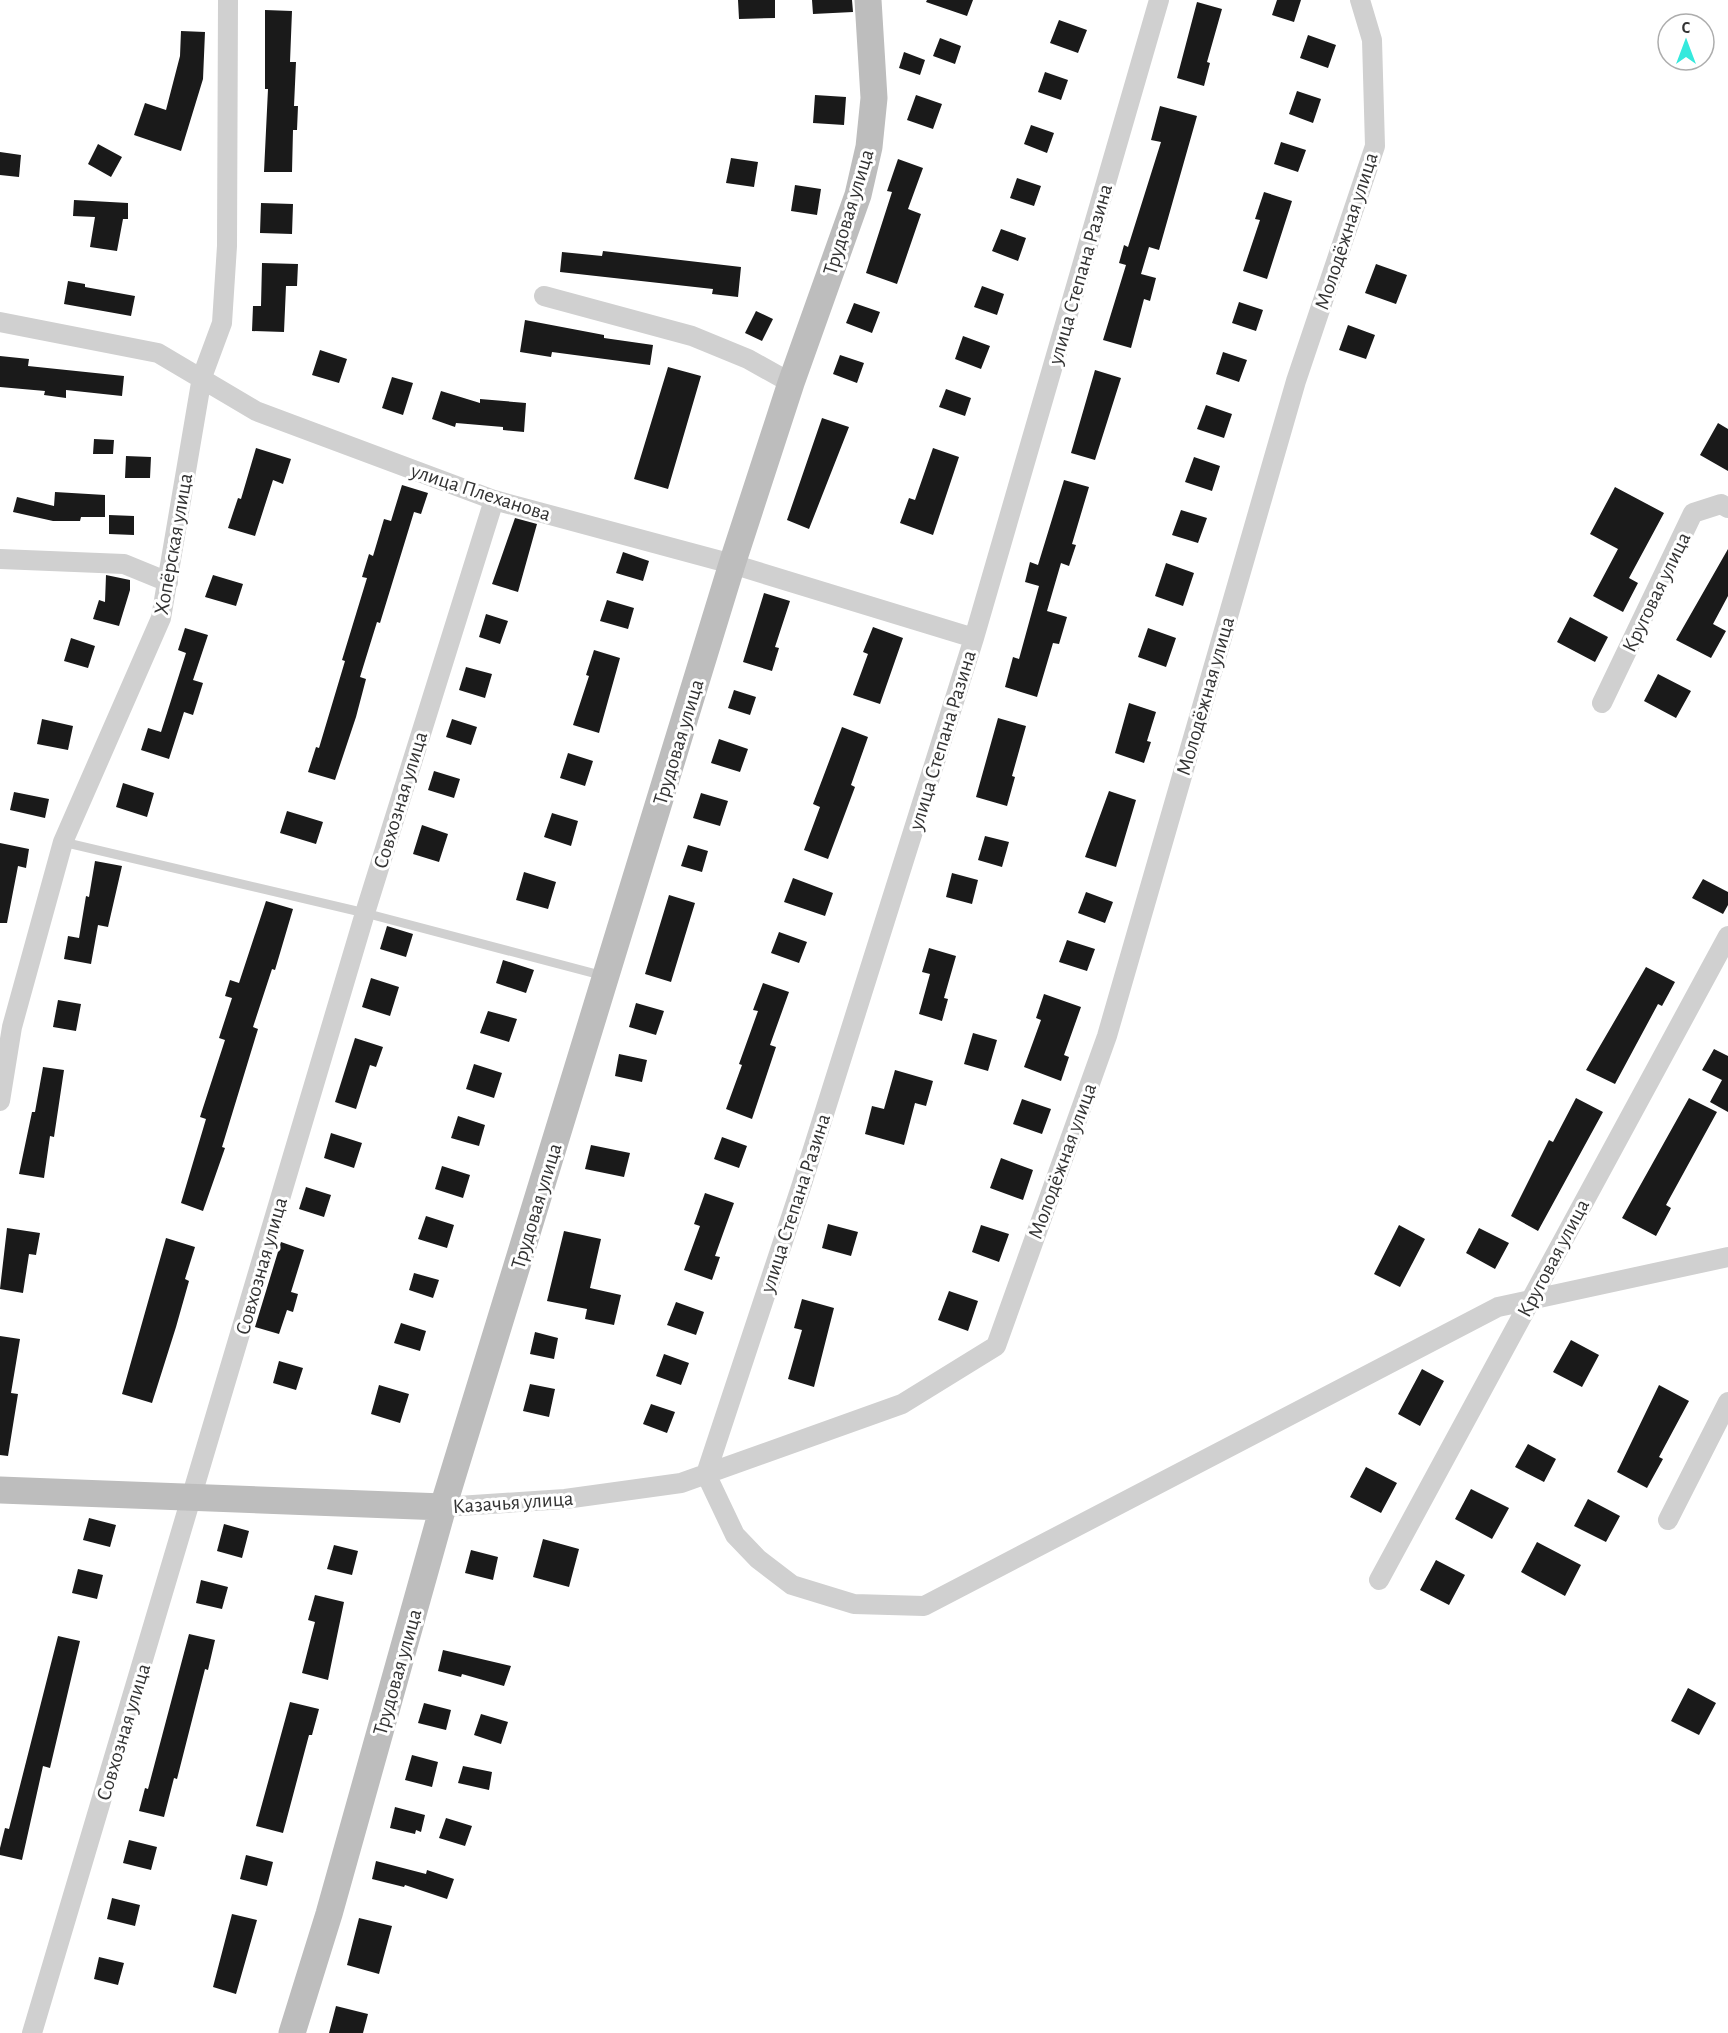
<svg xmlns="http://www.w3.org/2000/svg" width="1728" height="2033" font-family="'Alegreya Sans',sans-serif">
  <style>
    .building { fill: #1a1a1a }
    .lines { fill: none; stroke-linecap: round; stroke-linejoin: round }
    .lane { stroke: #d0d0d0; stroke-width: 9 }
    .street { stroke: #d0d0d0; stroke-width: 20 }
    .secondary { stroke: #bdbdbd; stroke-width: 27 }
    .labels { text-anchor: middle; stroke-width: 6; stroke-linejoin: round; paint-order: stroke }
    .street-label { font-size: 21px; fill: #333; stroke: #fff }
  </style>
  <rect width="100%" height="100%" fill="#fff"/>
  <path class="building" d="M738 0H775V18L739 19Z
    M812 0H852L853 12 813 14Z
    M927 0H973L967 16 926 2Z
    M1277 0H1301L1294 22 1272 15Z
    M1197 2 1222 9 1207 62 1210 63 1204 86 1177 78Z
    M265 10 292 11 290 62H296L294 106H298L297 130H293L292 172H264L268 89H265Z
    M1059 20 1087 30 1078 53 1050 43Z
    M181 31 205 32 203 79 181 151 134 135 145 103 166 110 180 56Z
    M1308 35 1336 45 1328 68 1300 58Z
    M940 38 961 46 955 64 933 56Z
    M904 52 925 60 920 75 899 68Z
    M1045 72 1068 80 1061 100 1038 92Z
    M1297 91 1321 99 1313 123 1289 114Z
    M815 95 846 97 844 125 813 123Z
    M916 95 942 104 933 129 907 120Z
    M1160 106 1197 116 1159 250 1149 247 1141 274 1156 278 1150 301 1144 299 1131 348 1103 340 1126 265 1119 263 1124 245 1128 247 1161 142 1151 140Z
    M1031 125 1054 133 1047 153 1024 144Z
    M1281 142 1306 150 1298 172 1274 164Z
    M98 144 122 157 111 177 88 164Z
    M0 152 21 155 19 177 0 175Z
    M731 158 758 162 754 187 726 183Z
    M898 159 923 168 908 209 921 214 897 284 866 273 892 192 887 191Z
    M1017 178 1041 186 1034 206 1010 198Z
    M795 185 821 189 817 215 791 211Z
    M1264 192 1292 201 1267 279 1243 271 1260 220 1255 219Z
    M74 200 128 203V219H123L117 251 90 247 95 217 73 216Z
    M261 203 293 204 292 234 260 233Z
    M1001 229 1026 238 1018 261 992 251Z
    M603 251 741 267 738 297 712 294 713 289 560 272 562 252 602 256Z
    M262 263 298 264 297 286H286L284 332 252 331 253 306H261Z
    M1376 264 1407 275 1396 304 1365 293Z
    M68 281 85 284V287L135 296 131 316 64 304Z
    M982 286 1004 294 997 315 974 307Z
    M1239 302 1263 310 1256 331 1232 323Z
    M854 303 880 312 872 333 846 323Z
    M756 311 773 319 762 341 745 333Z
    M525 320 604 335V338L653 345 650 365 552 352 551 357 520 352Z
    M1348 325 1375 335 1366 359 1339 350Z
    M963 336 990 346 981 369 955 359Z
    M320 350 347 359 339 383 312 375Z
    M1223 352 1247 360 1239 382 1216 374Z
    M840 355 864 363 857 383 833 374Z
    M0 356 29 359 28 366 124 376 122 396 66 390V398L44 395 45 391 0 387Z
    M668 367 701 376 668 489 634 479Z
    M1095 370 1121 378 1095 460 1071 453Z
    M392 377 413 383 403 415 382 408Z
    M946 389 971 398 965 416 939 407Z
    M441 391 480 403V399L526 403 524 432 503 430V427L456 423 455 427 432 419Z
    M1206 405 1232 414 1224 438 1197 429Z
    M822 418 849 427 809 529 787 520Z
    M1718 423 1728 429V471L1700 455Z
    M94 439 114 440 113 454H93Z
    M256 448 291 459 283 484 273 480 255 536 228 528 238 498 241 499Z
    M933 448 959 457 933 535 900 523 909 498 915 500Z
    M126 456 151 457 150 478H125Z
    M1194 457 1220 466 1212 491 1185 482Z
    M1064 480 1089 487 1072 544 1076 545 1069 566 1061 563 1047 611 1067 617 1059 644 1053 643 1037 697 1005 687 1013 657 1019 659 1039 586 1025 582 1030 562 1038 565Z
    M402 485 428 493 421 514 414 512 380 623 377 622 360 677 366 679 356 717 335 780 308 772 316 747 319 748 345 661 342 660 367 578 362 577 369 554 373 556 384 519 391 521Z
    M1615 487 1664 513 1629 578 1638 583 1623 612 1593 596 1618 549 1590 534Z
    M55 492 105 495V517H81L80 521H53L13 512 17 497 54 506Z
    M1181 510 1207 518 1198 543 1172 535Z
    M109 515 134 516V535L109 534Z
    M515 518 537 524 518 592 492 584Z
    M1728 549V596L1713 624 1726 631 1711 658 1676 640Z
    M623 552 649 561 643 581 616 573Z
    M1166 563 1194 573 1183 606 1155 596Z
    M106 575 130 580V590L119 626 93 619 99 600 105 602Z
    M213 575 243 584 236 606 205 597Z
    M764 593 790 601 775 647 779 648 772 671 743 662Z
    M607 600 634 608 628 629 600 621Z
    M486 614 508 621 500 644 479 637Z
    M1570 617 1608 637 1595 662 1557 642Z
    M873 627 903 638 880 704 853 695 868 654 863 652Z
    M185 628 208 635 193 680 203 683 193 715 184 712 169 759 141 750 148 728 161 732 186 653 178 650Z
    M1148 628 1176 638 1166 667 1138 657Z
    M71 638 95 646 88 668 64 661Z
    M594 650 620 658 599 733 573 725 589 676 586 675Z
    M466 667 492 674 485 698 459 690Z
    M1658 674 1691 691 1676 718 1644 701Z
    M734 690 756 697 750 715 728 708Z
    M1129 703 1156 712 1147 741 1151 742 1144 763 1115 753Z
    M998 718 1026 726 1012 776 1015 777 1007 806 976 797Z
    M42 719 73 726 68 750 37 744Z
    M452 719 477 727 471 745 446 737Z
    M842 727 868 737 851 785 855 787 828 859 804 850 820 807 813 804Z
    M719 739 748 749 740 772 711 763Z
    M568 753 593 761 585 786 560 778Z
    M434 771 460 779 454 798 428 790Z
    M123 783 154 793 147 817 116 807Z
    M1109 791 1136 800 1116 867 1085 857Z
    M14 792 49 799 45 818 10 810Z
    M701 793 728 801 720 826 693 818Z
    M287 811 323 822 316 844 280 833Z
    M552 813 578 821 571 846 544 837Z
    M422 825 448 834 439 862 413 854Z
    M985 836 1009 842 1002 867 978 860Z
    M0 843 29 849 26 868 18 866 7 923H0Z
    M688 845 708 851 702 872 681 866Z
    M95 861 122 866 108 927 98 925 91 964 64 959 68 936 79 938 86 896 89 897Z
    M524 872 556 882 548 909 516 900Z
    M952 873 978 880 972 904 946 897Z
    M793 878 833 893 825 916 784 902Z
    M1703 879 1728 892V905L1723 914 1692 898Z
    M1086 892 1113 902 1105 923 1078 913Z
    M669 895 695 903 671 982 645 974Z
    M266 901 293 909 275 970 272 969 253 1027 258 1029 222 1147 225 1148 203 1211 181 1203 206 1119 200 1117 225 1040 219 1038 232 998 225 996 230 980 239 983Z
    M387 926 413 934 406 957 380 949Z
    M779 932 807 942 799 963 771 953Z
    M1067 940 1095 949 1087 971 1059 962Z
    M929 948 956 956 944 998 948 999 942 1021 919 1014 930 974 922 972Z
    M503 960 534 970 526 993 496 983Z
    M1646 967 1675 982 1662 1006 1658 1004 1615 1084 1586 1070Z
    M371 978 399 987 390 1016 362 1007Z
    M763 983 789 992 770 1045 776 1047 752 1119 726 1109 742 1065 739 1064 758 1011 753 1010Z
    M1044 994 1081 1007 1064 1055 1069 1057 1061 1081 1024 1067 1041 1020 1036 1018Z
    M58 1000 81 1004 76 1031 53 1027Z
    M636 1003 664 1011 656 1035 629 1027Z
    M488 1011 517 1019 509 1042 480 1033Z
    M973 1033 997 1040 988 1071 964 1064Z
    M355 1038 383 1047 376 1067 370 1065 356 1109 335 1102Z
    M1714 1049 1728 1056V1112L1710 1102 1722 1080 1702 1070Z
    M619 1054 647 1060 642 1082 615 1076Z
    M474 1064 502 1073 494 1098 466 1089Z
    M43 1067 64 1070 54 1137 50 1136 44 1178 19 1174 32 1112H35Z
    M895 1070 933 1081 926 1106 915 1103 904 1145 865 1134 872 1106 884 1109Z
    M1576 1098 1603 1112 1538 1231 1511 1216 1549 1140 1553 1142Z
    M1689 1098 1717 1112 1666 1205 1671 1208 1656 1236 1622 1218Z
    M1022 1099 1051 1109 1042 1134 1013 1124Z
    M458 1116 485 1125 479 1146 451 1138Z
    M331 1133 362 1143 354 1168 324 1158Z
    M722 1137 747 1146 739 1168 714 1159Z
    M591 1145 630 1153 624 1177 585 1169Z
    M1001 1158 1033 1170 1023 1200 990 1188Z
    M442 1166 470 1175 463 1198 435 1189Z
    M306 1187 331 1195 324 1217 299 1209Z
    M705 1193 734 1203 715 1256 720 1257 712 1280 684 1270 700 1226 694 1224Z
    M426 1216 454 1225 447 1248 418 1239Z
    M828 1224 858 1232 851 1256 822 1248Z
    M981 1225 1009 1234 999 1262 972 1252Z
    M1399 1225 1425 1239 1400 1287 1374 1274Z
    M7 1228 40 1233 36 1255 29 1254 23 1293 0 1289Z
    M1479 1228 1509 1243 1495 1269 1466 1253Z
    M564 1231 601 1239 590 1288 621 1295 614 1325 585 1319 587 1309 547 1301Z
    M166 1238 195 1247 185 1279 189 1281 176 1327 152 1403 122 1394Z
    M281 1242 304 1250 291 1292 298 1294 293 1312 287 1310 279 1334 255 1327Z
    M414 1273 439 1280 433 1298 409 1290Z
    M949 1291 978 1301 968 1331 938 1320Z
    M802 1299 834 1308 814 1387 788 1379 802 1330 794 1328Z
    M676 1302 704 1312 696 1335 667 1325Z
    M401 1323 426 1331 420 1351 394 1343Z
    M535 1332 558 1338 554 1359 530 1354Z
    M0 1336 20 1339 11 1393 18 1394 8 1456 0 1455Z
    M1571 1340 1599 1355 1582 1387 1553 1372Z
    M664 1354 689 1363 681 1385 656 1376Z
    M279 1361 303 1368 296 1390 273 1383Z
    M1422 1369 1444 1381 1420 1426 1398 1414Z
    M530 1384 555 1389 549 1417 523 1411Z
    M379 1385 409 1394 400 1423 371 1414Z
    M1659 1385 1689 1401 1659 1457 1663 1459 1647 1488 1617 1472Z
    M651 1404 675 1412 667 1433 643 1424Z
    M1528 1444 1556 1459 1544 1482 1515 1467Z
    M1366 1467 1397 1483 1381 1513 1350 1497Z
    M1471 1489 1509 1508 1492 1539 1455 1519Z
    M1588 1499 1620 1516 1606 1542 1574 1526Z
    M89 1518 116 1525 110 1547 83 1540Z
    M224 1524 249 1531 242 1558 217 1551Z
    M543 1539 579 1549 569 1587 533 1577Z
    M1537 1542 1581 1565 1565 1596 1521 1572Z
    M334 1545 358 1551 352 1575 327 1569Z
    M471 1550 498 1557 493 1580 465 1573Z
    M1436 1560 1465 1575 1449 1605 1420 1590Z
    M78 1569 103 1575 97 1599 72 1593Z
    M201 1580 228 1587 222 1609 196 1603Z
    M315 1595 344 1602 328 1680 302 1673 315 1622 308 1620Z
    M189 1634 215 1640 208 1670 205 1669 177 1779 174 1778 164 1817 139 1811 145 1788 148 1789Z
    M58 1636 80 1641 50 1768 43 1766 22 1860 0 1855V1848L5 1828 9 1829Z
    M443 1650 511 1666 504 1686 462 1674 461 1677 438 1671Z
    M1688 1688 1716 1703 1699 1735 1671 1721Z
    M290 1702 319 1709 312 1735H309L283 1833 256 1826Z
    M424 1703 451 1710 446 1730 418 1723Z
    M481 1714 508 1722 501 1744 474 1735Z
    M412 1755 438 1762 432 1787 405 1780Z
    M463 1766 492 1772 489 1790 458 1783Z
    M395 1807 425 1815 421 1832 416 1830 415 1834 390 1828Z
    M446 1818 472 1826 465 1846 439 1838Z
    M129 1840 157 1847 151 1870 123 1863Z
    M246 1855 273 1862 267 1886 240 1879Z
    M376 1861 426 1874 427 1870 454 1879 447 1899 405 1885 404 1887 372 1879Z
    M112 1898 140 1905 135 1926 107 1919Z
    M232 1914 257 1920 236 1994 213 1987Z
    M359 1918 392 1926 379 1974 347 1965Z
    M99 1957 124 1963 118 1985 94 1979Z
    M336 2006 368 2014 363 2033H329Z"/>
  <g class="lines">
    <path class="lane" d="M63 842 365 913 604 976"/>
    <path class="street" d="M1159 0 974 638 801 1187 706 1474 735 1535 758 1559 792 1585 854 1604 924 1606 1498 1307 1728 1257
      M544 296 692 336 748 359 791 383
      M0 322 158 353 256 411 494 500 732 564 974 638
      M0 559 124 564 168 582
      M1602 703 1693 513 1721 504 1728 508
      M0 1101 12 1027 63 842 161 618 202 377 222 323 227 246 228 0
      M443 1507 565 1499 681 1483 902 1404 996 1346 1107 1036 1296 381 1375 146 1372 40 1360 0
      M1668 1520 1728 1402
      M1379 1580 1728 936
      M32 2033 365 913 494 500"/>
    <path class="secondary" d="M0 1490 443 1507
      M292 2033 329 1914 443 1507 732 564 791 383 858 195 869 147 874 98 868 0"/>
  </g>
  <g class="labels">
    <g class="street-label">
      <text transform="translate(848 212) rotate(-73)" y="7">Трудовая улица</text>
      <text transform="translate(1346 231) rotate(-72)" y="7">Молодёжная улица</text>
      <text transform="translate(1080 274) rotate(-74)" y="7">улица Степана Разина</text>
      <text transform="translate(481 492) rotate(18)" y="7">улица Плеханова</text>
      <text transform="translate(173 544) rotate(-80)" y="7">Хопёрская улица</text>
      <text transform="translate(1656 592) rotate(-64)" y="7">Круговая улица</text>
      <text transform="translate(1205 696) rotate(-74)" y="7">Молодёжная улица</text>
      <text transform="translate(942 740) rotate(-73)" y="7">улица Степана Разина</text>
      <text transform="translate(678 742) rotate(-73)" y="7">Трудовая улица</text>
      <text transform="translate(400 800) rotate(-73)" y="7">Совхозная улица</text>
      <text transform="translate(1062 1161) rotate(-70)" y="7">Молодёжная улица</text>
      <text transform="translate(795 1203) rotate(-72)" y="7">улица Степана Разина</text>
      <text transform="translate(536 1206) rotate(-73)" y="7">Трудовая улица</text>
      <text transform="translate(1553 1258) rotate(-62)" y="7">Круговая улица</text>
      <text transform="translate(261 1266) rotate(-74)" y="7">Совхозная улица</text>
      <text transform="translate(513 1502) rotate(-4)" y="7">Казачья улица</text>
      <text transform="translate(397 1672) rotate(-74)" y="7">Трудовая улица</text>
      <text transform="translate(123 1732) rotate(-73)" y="7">Совхозная улица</text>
    </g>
  </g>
  <g transform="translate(1686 42)"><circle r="28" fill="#ffffff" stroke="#adadad" stroke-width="1.5"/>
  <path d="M0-4.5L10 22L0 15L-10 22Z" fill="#35e9dd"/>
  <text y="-9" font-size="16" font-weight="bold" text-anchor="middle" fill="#333333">С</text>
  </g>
</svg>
